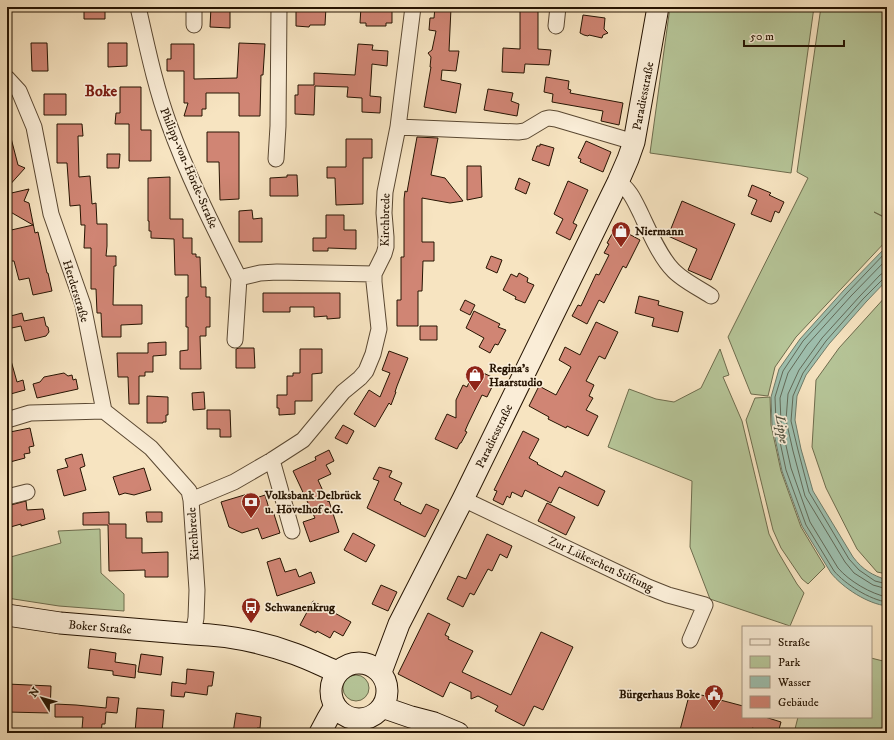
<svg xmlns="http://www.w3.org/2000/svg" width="894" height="740" font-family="'IM FELL DW Pica',serif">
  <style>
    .green { fill: #b6c598; stroke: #6e6c4d }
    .water { fill: #9ebfae; stroke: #6e7b69 }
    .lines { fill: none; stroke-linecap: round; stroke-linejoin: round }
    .shore { stroke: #626a58; stroke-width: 1 }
    .building { fill: #d08574; stroke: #261402 }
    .street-casing { stroke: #5a4832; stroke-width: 17 }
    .secondary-casing { stroke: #261402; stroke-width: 23 }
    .street { stroke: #faedd7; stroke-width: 15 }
    .secondary { stroke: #faedd7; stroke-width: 21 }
    .labels { text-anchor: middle; stroke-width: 3.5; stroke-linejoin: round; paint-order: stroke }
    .street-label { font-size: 12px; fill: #261402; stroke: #faedd7 }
    .poi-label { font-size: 12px; font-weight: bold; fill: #261402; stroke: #faedd7; text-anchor: start }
    .water-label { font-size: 13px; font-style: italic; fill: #50503e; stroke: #faedd7 }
    .district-label { font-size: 16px; font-weight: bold; fill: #7a1f14; stroke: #faedd7 }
  </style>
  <rect width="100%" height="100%" fill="#f7e4c1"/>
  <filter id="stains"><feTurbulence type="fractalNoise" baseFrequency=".005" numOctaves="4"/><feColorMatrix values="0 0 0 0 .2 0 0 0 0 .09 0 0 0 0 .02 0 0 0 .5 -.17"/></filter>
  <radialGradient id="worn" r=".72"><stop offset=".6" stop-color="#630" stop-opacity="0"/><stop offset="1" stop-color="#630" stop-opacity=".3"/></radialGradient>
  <path class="green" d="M670 7H814L791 173 650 153Z
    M821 7H887V218L874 212 887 219V240L796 337 775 367 768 396 751 394 728 337 808 178 797 172Z
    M887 295V574L877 572 857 549 826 488 812 447 816 380 839 348Z
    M720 349 729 375 723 377 742 421 769 534 778 552 797 584 804 593 790 626 710 599 690 547 692 481 608 447 629 389 656 399 674 402 701 388Z
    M770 397 771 425 781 471 801 527 825 567 808 584 802 579 781 548 773 530 746 420 755 398Z
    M100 529 101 573 124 594V611L59 606 7 598V558L61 543 58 531Z
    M871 658 887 662V733H794L798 717H871Z
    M343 688a13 13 0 1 1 26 0a13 13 0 1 1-26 0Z"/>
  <path class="water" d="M887 246V280L866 302 829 344 806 375 797 396 795 420 801 449 813 491 853 557C863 570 872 575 887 580V606C868 604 843 588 831 573L802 526 782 471 772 424 771 397 779 369 800 339 844 290Z"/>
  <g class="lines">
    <path class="shore" d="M887 251 847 293 803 341 783 371 775 397 776 423 786 470 806 525 834 571C845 584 870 600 887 602
      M887 259 851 296 807 345 788 373 780 398 781 423 791 468 810 522 838 568C849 581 871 594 887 597
      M887 273H883L880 275 860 296 822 338 799 370 788 394 786 420 793 451 805 496 845 562 854 573 873 585 887 589
      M887 278 883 279 863 299 826 341 803 373 793 396 791 421 798 450 809 492 849 559 859 570 875 581 887 584"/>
  </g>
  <path class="building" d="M84 7H105V19H84Z
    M211 7H230V28L210 27Z
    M296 7H326L325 25H310L309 27 296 26Z
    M361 7H392V23H386V26H366V23H360Z
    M435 7 451 8 449 51H459L456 71 442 70 441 80 461 84 456 113 424 107 431 67H430L431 57 428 53 432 50 436 31 429 30 430 18H434Z
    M520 10 538 11V49L551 50 549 65 525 64 524 73 502 72 503 48 520 49Z
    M583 15 605 18 604 29 608 33 603 35 602 38 589 35 588 36 584 35 580 33Z
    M31 43H47L48 71H32Z
    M108 43H127V66L108 67Z
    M239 43 265 44 263 75H261L260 116H239V93H206V109H202V116H184L188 103H184V71H167V59H171V44H194V79L237 78Z
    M358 44 373 45 372 50 388 51 387 66 372 64 370 96 381 97 380 113 362 112V98L347 97 348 87 315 86 314 115 295 114V95H298V85H314V73L355 75Z
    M546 77 569 81 568 89 571 90 570 93 623 103 619 125 601 121 603 111 552 102 553 94 544 92Z
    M120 87H141V130H151V161H129V124H115L116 113H120Z
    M488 89 513 93 511 101 519 104 517 116 484 110Z
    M44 94H66V115H44Z
    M57 124H82L83 136H78L79 177 90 176 92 204 96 203 97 224H107V246L106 256H116V266H114L113 305H142V324L121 325V337H102L101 313H97L96 289H91V248H84L85 225H81L80 205 70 206 67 163H57Z
    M207 132H239V199L220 200 219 162H207Z
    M417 137 438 138 431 175 445 178 463 201 450 203 422 198V242H434V261H423L422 291H418V326H397V300H401V257H404V199L405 191 407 192Z
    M7 138H11L18 165 25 168 7 188Z
    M346 139H372V158H363V204L336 205 335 178H327V167H346Z
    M586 141 611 152 603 172 580 162 581 159 578 158Z
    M540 144 554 148 549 166 532 160 537 146H540Z
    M107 154H120L119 168H107Z
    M467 166H481L482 197 467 200Z
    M287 175H297L298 196H270V178L287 177Z
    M170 177V219H183V238H192V254H196V257H200L201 287H206V297H210V327H206V336H200L201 369H180V351L188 350V327H186V297H188V275H175L174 239 151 238V231H149V221H148V178Z
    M519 178 530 183 526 194 515 189Z
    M568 181 588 190 573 223 577 225 570 240 556 233 563 219 554 214Z
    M752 185 771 193 769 195 784 202 779 213 775 211 771 222 751 214 757 200 748 196Z
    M29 189 24 201 29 203 35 233 38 232 47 273H48L52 291 33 295 29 278 19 280 14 261H11L8 250 11 249 7 233V231L33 225 7 210V194Z
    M682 201 735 224 711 280 688 270 697 249 668 236Z
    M252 210 253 219 262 218V242H239V211Z
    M326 215H344V230H356V249L328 248V251H313V238H326Z
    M618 225 630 231 629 234 640 240 626 268 623 266 604 303 599 300 587 324 572 316 578 305 581 306 596 274 599 275 609 255 604 253 609 244 607 243 612 234 613 235Z
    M491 256 502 260 497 273 486 268Z
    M519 273 528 278 527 282 534 285 525 303 515 299 516 297 503 290 511 274 517 277Z
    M263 293H340V318L327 319V316L314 317V307H290V312H263Z
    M639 296 659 301 658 305 683 312 678 332 652 326 654 318 635 313Z
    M465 300 475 305 470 315 460 310Z
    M474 311 500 324 498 327 506 330 498 345 495 344 490 353 479 347 484 338 466 328Z
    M22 313 24 321 44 317 46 326 48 327 49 332 46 336 25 341 21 326 7 329V317Z
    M596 322 618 332 605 359 599 356 586 381 594 385 589 396 593 398 586 410 598 416 588 436 567 426 566 428 548 419 549 417 529 406 539 386 556 395 571 367 559 360 565 347 580 355Z
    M420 326H437V340H420Z
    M166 342V355L153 356V372H145V376H139V404H129L128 377H118L117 353H148V343Z
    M239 348H254L255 368H236V349Z
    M300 349H322V373L312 374V401H295V414L279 415V408H277V395H287V376H293V373H300Z
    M389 351 408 358 397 386 395 392H396L391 405 389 403 375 427 354 414 369 390 380 397 390 373 382 370Z
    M7 357H10L17 382 23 380 25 390 7 395Z
    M475 369 496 379 487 397 482 395 468 424 465 431 467 432 461 443H460L457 449 435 439 447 414 456 418V400L463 385 467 387Z
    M64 373 68 376 72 375 73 380 76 379 78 389 37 398 33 384 40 382 44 377Z
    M204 392 205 409 193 410 192 393Z
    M147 396 168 397V415H166V422H163V423H147Z
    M207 410H230L231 437H220V429H207Z
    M343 425 354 431 347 444 335 438Z
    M30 428 34 446 29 447 30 453 24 454 25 458 10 462 9 458H7V436L11 435 10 432Z
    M523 431 539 439 529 458 538 463 537 464 562 477 565 471 605 491 598 506 559 487 551 503 525 490 522 497 512 492 510 498 507 496 503 505 493 500 497 491 494 490Z
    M329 450 334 461 326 465 331 474 318 480 328 502 329 501 339 532 310 542 303 522 315 518 293 471 316 460 315 457Z
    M82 454 85 466 80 468 86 490 64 496 57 470 68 467 65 459Z
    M379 467 392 471 389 477 402 483 394 500 401 503 400 504 421 514 426 504 439 510 425 537 367 508 379 481 373 479Z
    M144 468 151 490 134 495 125 493 119 495 113 477Z
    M251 493 253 499 265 495 270 512 273 511 280 533 262 539 258 528 242 533 229 527 221 502Z
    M26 501 27 510 43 509 45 519 21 526V524L7 528V506Z
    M547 503 575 517 566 535 538 521Z
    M109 512V524H126V538H142V553L168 552V577H145V570L109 571 108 525H83V513Z
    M146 512H162V522H147Z
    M353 533 375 545 366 562 344 550Z
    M487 534 512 546 507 558 500 554 492 571 488 569 474 595 470 593 463 607 447 599 458 576 466 579Z
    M280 558 285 572 296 569 299 577 311 572 315 583 277 596 267 562Z
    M381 585 397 592 388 611 372 604Z
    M313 601 351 622 343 636 334 631 330 638 317 631 316 633 300 625Z
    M428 613 450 624 445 635 449 637 448 639 473 651 462 672 511 695 541 632 573 647 543 710 534 706 524 726 495 711 498 706 478 696 471 699V692L450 682 443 697 398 674Z
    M90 649 116 653 115 662 136 665 135 678 113 675V671L88 668Z
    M141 654 163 657 161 675 138 672Z
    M187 669 214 672 212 686H208L207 695 185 692 184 697 171 696 172 682 186 684Z
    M7 684 51 686 50 713 7 712Z
    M690 692 743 706V717H765L781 722 778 733H771L752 728 751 733H692L680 730Z
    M107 697 119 698 117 713 106 712 105 724H102L101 733 82 729 83 717H55V704L76 705 106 708Z
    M137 708 164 710 162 733H135Z
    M236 713 261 717 260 728H257L256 733H233Z"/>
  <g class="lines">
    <g class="street-casing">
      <path id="street" d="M138 7C147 46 155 86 169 124 188 177 214 228 239 278L260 273 277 272 374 274
        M194 25V7
        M556 26 558 7
        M7 78 19 91 34 127 51 214 83 305 104 411 151 448 189 491 191 500 197 590 196 618 193 634
        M398 127 518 132 525 131 545 119 549 118 556 119 634 142
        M276 159 278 126 279 7
        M618 182C630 189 635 202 641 214 649 231 660 257 673 270 682 280 699 288 711 296
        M235 340 239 278
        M7 420 30 413 104 411
        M272 460 292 531
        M7 497 27 492
        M463 499 648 587 668 595 705 605 690 640
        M191 500 234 482 272 460 303 440 343 392 360 378 366 371 373 354 379 329 374 282V274L384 254 386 247V237L384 213 385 192 398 127 413 7"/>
    </g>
    <g class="secondary-casing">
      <path id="secondary" d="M7 615 60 623 193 634C228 635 262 642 295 654 309 659 323 666 337 672
        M331 691a28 28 0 1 1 56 0a28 28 0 1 1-56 0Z
        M381 672 399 624 463 499 618 182 628 159 634 142 658 7
        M382 707 411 717 434 723 458 733
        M320 733 328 718 335 706"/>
    </g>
    <use href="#street" class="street"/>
    <use href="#secondary" class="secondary"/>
  </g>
  <defs>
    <g id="shop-pin" transform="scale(1)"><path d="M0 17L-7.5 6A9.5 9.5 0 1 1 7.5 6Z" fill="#8f2418" stroke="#faedd7"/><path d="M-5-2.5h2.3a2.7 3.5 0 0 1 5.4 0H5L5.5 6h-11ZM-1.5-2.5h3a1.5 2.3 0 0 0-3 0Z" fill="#fff"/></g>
    <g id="bank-pin" transform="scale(1)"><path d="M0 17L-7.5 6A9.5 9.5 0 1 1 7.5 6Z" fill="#8f2418" stroke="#faedd7"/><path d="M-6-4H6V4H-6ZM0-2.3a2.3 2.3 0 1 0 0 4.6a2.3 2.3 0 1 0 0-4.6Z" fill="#fff"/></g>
    <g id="bus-pin" transform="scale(1)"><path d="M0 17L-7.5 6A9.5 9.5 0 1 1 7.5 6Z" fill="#8f2418" stroke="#faedd7"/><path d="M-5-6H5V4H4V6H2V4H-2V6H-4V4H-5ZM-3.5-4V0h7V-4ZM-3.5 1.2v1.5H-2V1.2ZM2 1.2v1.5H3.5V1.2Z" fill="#fff"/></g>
    <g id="civic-pin" transform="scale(1)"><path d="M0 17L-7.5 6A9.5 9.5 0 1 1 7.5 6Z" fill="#8f2418" stroke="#faedd7"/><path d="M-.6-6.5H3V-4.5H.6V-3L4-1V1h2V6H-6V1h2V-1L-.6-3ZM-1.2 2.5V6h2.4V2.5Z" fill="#fff"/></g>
  </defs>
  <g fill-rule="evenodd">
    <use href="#shop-pin" x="621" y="231"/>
    <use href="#shop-pin" x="475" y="375"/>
    <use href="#bank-pin" x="251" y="502"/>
    <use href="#bus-pin" x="251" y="607"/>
    <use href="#civic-pin" x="714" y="694"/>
  </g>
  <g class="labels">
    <g class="street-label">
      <text transform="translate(643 96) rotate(-79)" y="4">Paradiesstraße</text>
      <text transform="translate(189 168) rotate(67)" y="4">Philipp-von-Hörde-Straße</text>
      <text transform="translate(385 220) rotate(-89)" y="4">Kirchbrede</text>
      <text transform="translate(76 291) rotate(73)" y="4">Herderstraße</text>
      <text transform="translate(494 436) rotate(-64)" y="4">Paradiesstraße</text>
      <text transform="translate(193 534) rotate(-94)" y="4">Kirchbrede</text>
      <text transform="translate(601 564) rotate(25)" y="4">Zur Lükeschen Stiftung</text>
      <text transform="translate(100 627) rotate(5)" y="4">Boker Straße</text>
    </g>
    <g class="poi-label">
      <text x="635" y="235">Niermann</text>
      <text x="489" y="372">Regina's<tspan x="489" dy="14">Haarstudio</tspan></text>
      <text x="265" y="499">Volksbank Delbrück<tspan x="265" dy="14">u. Hövelhof e.G.</tspan></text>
      <text x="265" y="611">Schwanenkrug</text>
      <text x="700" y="698" text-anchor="end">Bürgerhaus Boke</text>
    </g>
    <g class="water-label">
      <text transform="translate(783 429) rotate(81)" y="5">Lippe</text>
    </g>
    <g class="district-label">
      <text x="101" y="96">Boke</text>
    </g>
  </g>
  <rect width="894" height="740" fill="none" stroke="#f7e4c1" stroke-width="24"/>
  <rect x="8" y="8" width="878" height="724" fill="none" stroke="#261402" stroke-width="2"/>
  <rect x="12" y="12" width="870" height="716" fill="none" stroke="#261402"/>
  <rect x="742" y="626" width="130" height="92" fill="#faedd7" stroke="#a59682"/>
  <rect x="750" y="639" width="20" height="6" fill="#faedd7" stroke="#a59682"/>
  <text x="778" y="646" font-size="12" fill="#261402">Straße</text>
  <rect x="750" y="656" width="20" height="12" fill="#b6c598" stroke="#a59682"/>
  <text x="778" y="666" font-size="12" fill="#261402">Park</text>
  <rect x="750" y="676" width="20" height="12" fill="#9ebfae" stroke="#a59682"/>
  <text x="778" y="686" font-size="12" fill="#261402">Wasser</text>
  <rect x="750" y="696" width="20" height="12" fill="#d08574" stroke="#a59682"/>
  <text x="778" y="706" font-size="12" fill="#261402">Gebäude</text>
  <g transform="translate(42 698) rotate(307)" stroke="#faedd7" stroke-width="3" paint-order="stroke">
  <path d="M0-3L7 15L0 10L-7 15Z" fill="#261402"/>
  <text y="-6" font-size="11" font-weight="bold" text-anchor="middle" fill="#261402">N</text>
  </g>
  <path d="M744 40v6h100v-6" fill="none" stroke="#261402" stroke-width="2"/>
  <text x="750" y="40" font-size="12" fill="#261402" stroke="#faedd7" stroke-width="3" paint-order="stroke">50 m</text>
  <rect width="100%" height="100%" filter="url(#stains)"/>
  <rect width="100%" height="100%" fill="url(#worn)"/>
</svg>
